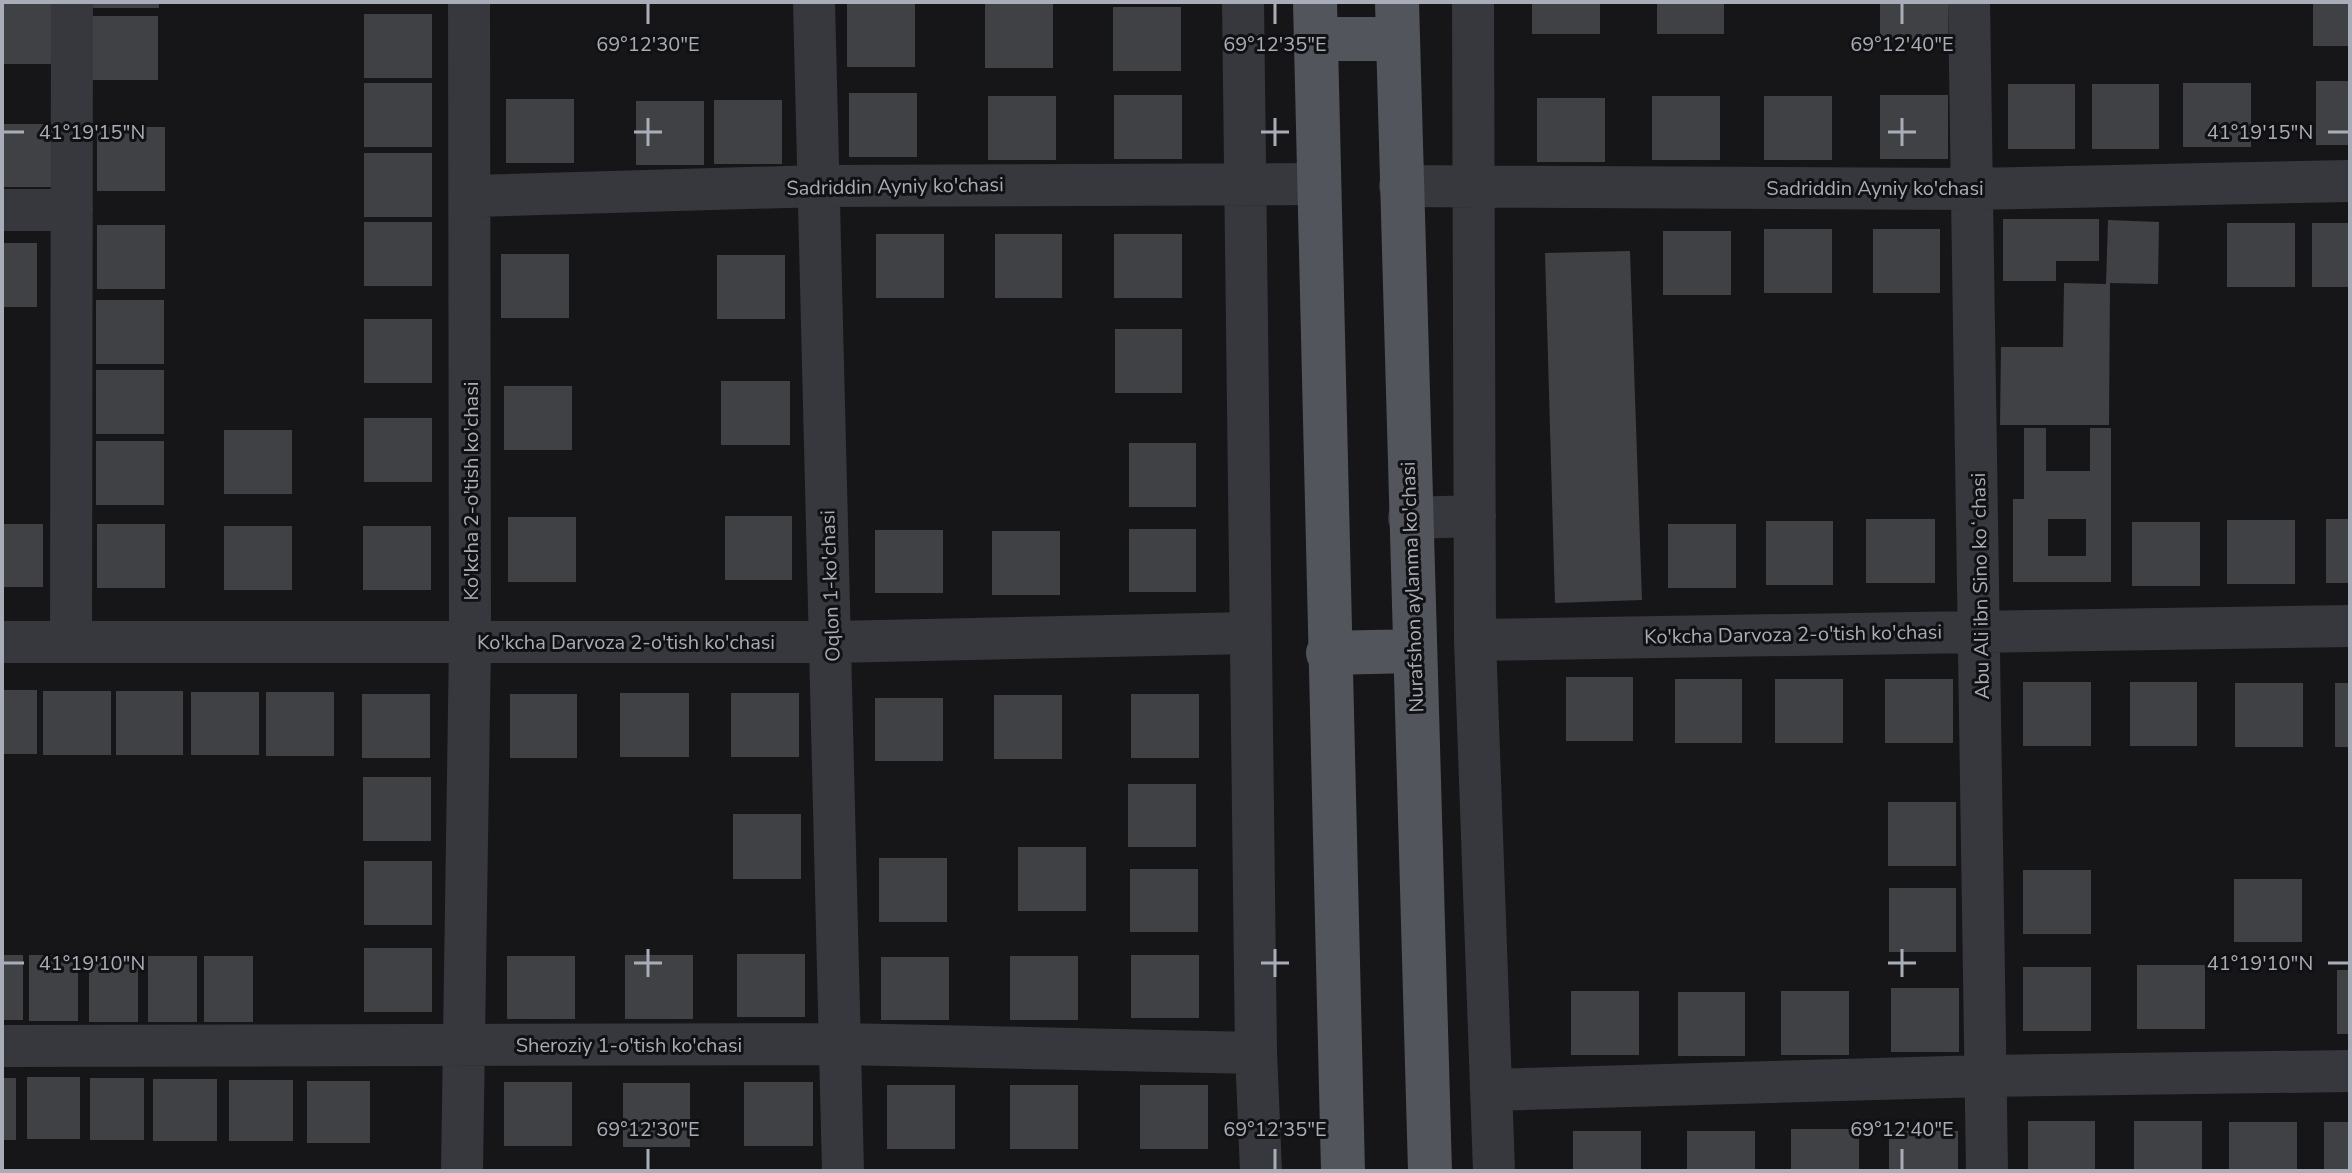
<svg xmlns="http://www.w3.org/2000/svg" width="2352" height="1173" font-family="'Nunito Sans',sans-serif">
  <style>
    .building { fill: #404145; fill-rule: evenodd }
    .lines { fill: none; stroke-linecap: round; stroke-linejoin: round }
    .minor { stroke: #37383d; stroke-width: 42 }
    .major { stroke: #53555c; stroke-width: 44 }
    .ticks { fill: none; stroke: #a8adb8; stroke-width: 3 }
    .labels { text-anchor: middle; stroke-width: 6; stroke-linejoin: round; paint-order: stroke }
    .street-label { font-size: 20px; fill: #a8adb8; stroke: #111113 }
    .ticks-label { font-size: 20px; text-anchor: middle; fill: #a8adb8; stroke: #111113; stroke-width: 6; stroke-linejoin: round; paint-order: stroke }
  </style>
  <rect width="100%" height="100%" fill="#161618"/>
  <path class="building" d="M2 2H51V64H2Z
    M91 2H159V8H91Z
    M1532 2H1600V34H1532Z
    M1657 2H1724V34H1657Z
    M1880 2H1948V42H1880Z
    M2313 2H2350V46H2313Z
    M847 3H915V67H847Z
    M985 4H1053V68H985Z
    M1113 7H1181V71H1113Z
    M364 14H432V78H364Z
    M91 16H158V80H91Z
    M2316 81H2350V145H2316Z
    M364 83H432V147H364Z
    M2183 83H2251V147H2183Z
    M2008 84H2075V149H2008Z
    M2092 84H2159V149H2092Z
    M849 93H917V157H849Z
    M1114 95H1182V159H1114Z
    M1880 95H1948V159H1880Z
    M988 96H1056V160H988Z
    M1652 96H1720V160H1652Z
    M1764 96H1832V160H1764Z
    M1537 98H1605V162H1537Z
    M506 99H574V163H506Z
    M714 100H782V164H714Z
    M636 101H704V165H636Z
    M2 124H51V187H2Z
    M97 127H165V191H97Z
    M364 153H432V217H364Z
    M2003 219H2099V261H2056V281H2003Z
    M2108 220 2159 222 2158 284 2110 283 2109 425H2000L2001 347H2063L2064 283 2106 284Z
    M364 222H432V286H364Z
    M2227 223H2295V287H2227Z
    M2312 223H2350V287H2312Z
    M97 225H165V289H97Z
    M1764 229H1832V293H1764Z
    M1873 229H1940V293H1873Z
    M1663 231H1731V295H1663Z
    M876 234H944V298H876Z
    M995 234H1062V298H995Z
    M1114 234H1182V298H1114Z
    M2 243H37V307H2Z
    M1630 251 1642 600 1555 603 1545 253Z
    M501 254H569V318H501Z
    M717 255H785V319H717Z
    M96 300H164V364H96Z
    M364 319H432V383H364Z
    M1115 329H1182V393H1115Z
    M96 370H164V434H96Z
    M721 381H790V445H721Z
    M504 386H572V450H504Z
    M364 418H432V482H364Z
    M2024 428H2046V471H2090V428H2111V582H2013V499H2024ZM2048 519H2086V556H2048Z
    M224 430H292V494H224Z
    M96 441H164V505H96Z
    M1129 443H1196V507H1129Z
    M725 516H792V580H725Z
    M508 517H576V582H508Z
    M1866 519H1935V583H1866Z
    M2326 519H2350V583H2326Z
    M2227 520H2295V584H2227Z
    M1766 521H1833V585H1766Z
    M2132 522H2200V586H2132Z
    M2 524H43V587H2Z
    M97 524H165V588H97Z
    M1668 524H1736V588H1668Z
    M224 526H292V590H224Z
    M363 526H431V590H363Z
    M1129 529H1196V592H1129Z
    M875 530H943V593H875Z
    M992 531H1060V595H992Z
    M1566 677H1633V741H1566Z
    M1675 679H1742V743H1675Z
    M1775 679H1843V743H1775Z
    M1885 679H1953V743H1885Z
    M2023 682H2091V746H2023Z
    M2130 682H2197V746H2130Z
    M2235 683H2303V747H2235Z
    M2335 683H2350V747H2335Z
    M2 690H37V754H2Z
    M43 691H111V755H43Z
    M116 691H183V755H116Z
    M191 692H259V755H191Z
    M266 692H334V756H266Z
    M620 693H689V757H620Z
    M731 693H799V757H731Z
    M362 694H430V758H362Z
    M510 694H577V758H510Z
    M1131 694H1199V758H1131Z
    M994 695H1062V759H994Z
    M875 698H943V761H875Z
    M363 777H431V841H363Z
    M1128 784H1196V847H1128Z
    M1888 802H1956V866H1888Z
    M733 814H801V879H733Z
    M1018 847H1086V911H1018Z
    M879 858H947V922H879Z
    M364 861H432V925H364Z
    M1130 869H1198V932H1130Z
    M2023 870H2091V934H2023Z
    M2234 879H2302V942H2234Z
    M1889 888H1956V952H1889Z
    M364 948H432V1012H364Z
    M737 954H805V1017H737Z
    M2 955H23V1020H2Z
    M29 955H78V1021H29Z
    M625 955H693V1019H625Z
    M1131 955H1199V1018H1131Z
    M89 956H138V1022H89Z
    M148 956H197V1022H148Z
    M204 956H253V1022H204Z
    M507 956H575V1019H507Z
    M1010 956H1078V1020H1010Z
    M881 957H949V1020H881Z
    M2137 965H2205V1029H2137Z
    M2023 967H2091V1031H2023Z
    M2337 970H2350V1034H2337Z
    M1891 988H1959V1052H1891Z
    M1571 991H1639V1055H1571Z
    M1781 991H1849V1055H1781Z
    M1678 992H1745V1056H1678Z
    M27 1077H80V1139H27Z
    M2 1078H16V1140H2Z
    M90 1078H144V1140H90Z
    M153 1079H217V1141H153Z
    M229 1080H293V1141H229Z
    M307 1081H370V1143H307Z
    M504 1082H572V1146H504Z
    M744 1082H813V1146H744Z
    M623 1083H690V1147H623Z
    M887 1085H955V1149H887Z
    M1010 1085H1078V1149H1010Z
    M1140 1085H1208V1149H1140Z
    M2028 1121H2095V1171H2028Z
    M2134 1121H2202V1171H2134Z
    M2229 1122H2297V1171H2229Z
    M2324 1122H2350V1171H2324Z
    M1791 1129H1859V1171H1791Z
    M1573 1131H1641V1171H1573Z
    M1687 1131H1755V1171H1687Z
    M1889 1131H1958V1171H1889Z"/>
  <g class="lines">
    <path class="minor" d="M814 2 843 1171
      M1243 2 1256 1053 1261 1171
      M1473 2 1475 640 1494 1171
      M1969 2 1987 1171
      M1400 186 1971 189 2350 181
      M472 196 819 186 1317 184
      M2 210H72
      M1409 518 1475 516
      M1475 640 2350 626
      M71 641 72 2
      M2 642H832L1249 633
      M2 1046 840 1044 1256 1053
      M1491 1090 1985 1076 2350 1071
      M462 1171 470 643 469 2"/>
    <path class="major" d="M1315 2 1343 1171
      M1397 2 1430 1171
      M1315 39H1397
      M1328 653 1415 651"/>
  </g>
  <path class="ticks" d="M648 4V24M1275 4V24M1902 4V24M648 118V146M1275 118V146M1902 118V146M4 132H24M634 132H662M1261 132H1289M1888 132H1916M2328 132H2348M648 949V977M1275 949V977M1902 949V977M4 963H24M634 963H662M1261 963H1289M1888 963H1916M2328 963H2348M648 1149V1169M1275 1149V1169M1902 1149V1169"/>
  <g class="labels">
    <g class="street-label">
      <text transform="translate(895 186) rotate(-1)" y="7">Sadriddin Ayniy ko'chasi</text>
      <text x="1875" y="195">Sadriddin Ayniy ko'chasi</text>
      <text transform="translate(471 491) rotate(-90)" y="7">Ko'kcha 2-o'tish ko'chasi</text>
      <text transform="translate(830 586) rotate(-92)" y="7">Oqlon 1-ko'chasi</text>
      <text transform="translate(1980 586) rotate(-91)" y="7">Abu Ali ibn Sino koʻchasi</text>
      <text transform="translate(1412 587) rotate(-92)" y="7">Nurafshon aylanma ko'chasi</text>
      <text transform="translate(1793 634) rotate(-1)" y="7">Ko'kcha Darvoza 2-o'tish ko'chasi</text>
      <text x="626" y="649">Ko'kcha Darvoza 2-o'tish ko'chasi</text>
      <text x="629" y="1052">Sheroziy 1-o'tish ko'chasi</text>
    </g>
  </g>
  <g class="ticks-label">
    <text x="648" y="51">69°12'30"E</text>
    <text x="1275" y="51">69°12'35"E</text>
    <text x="1902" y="51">69°12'40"E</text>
    <text x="92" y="139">41°19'15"N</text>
    <text x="2260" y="139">41°19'15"N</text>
    <text x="92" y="970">41°19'10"N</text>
    <text x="2260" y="970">41°19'10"N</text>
    <text x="648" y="1136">69°12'30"E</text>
    <text x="1275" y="1136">69°12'35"E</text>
    <text x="1902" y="1136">69°12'40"E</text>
  </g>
  <rect width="2352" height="1173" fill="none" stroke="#a8adb8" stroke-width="8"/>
</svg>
